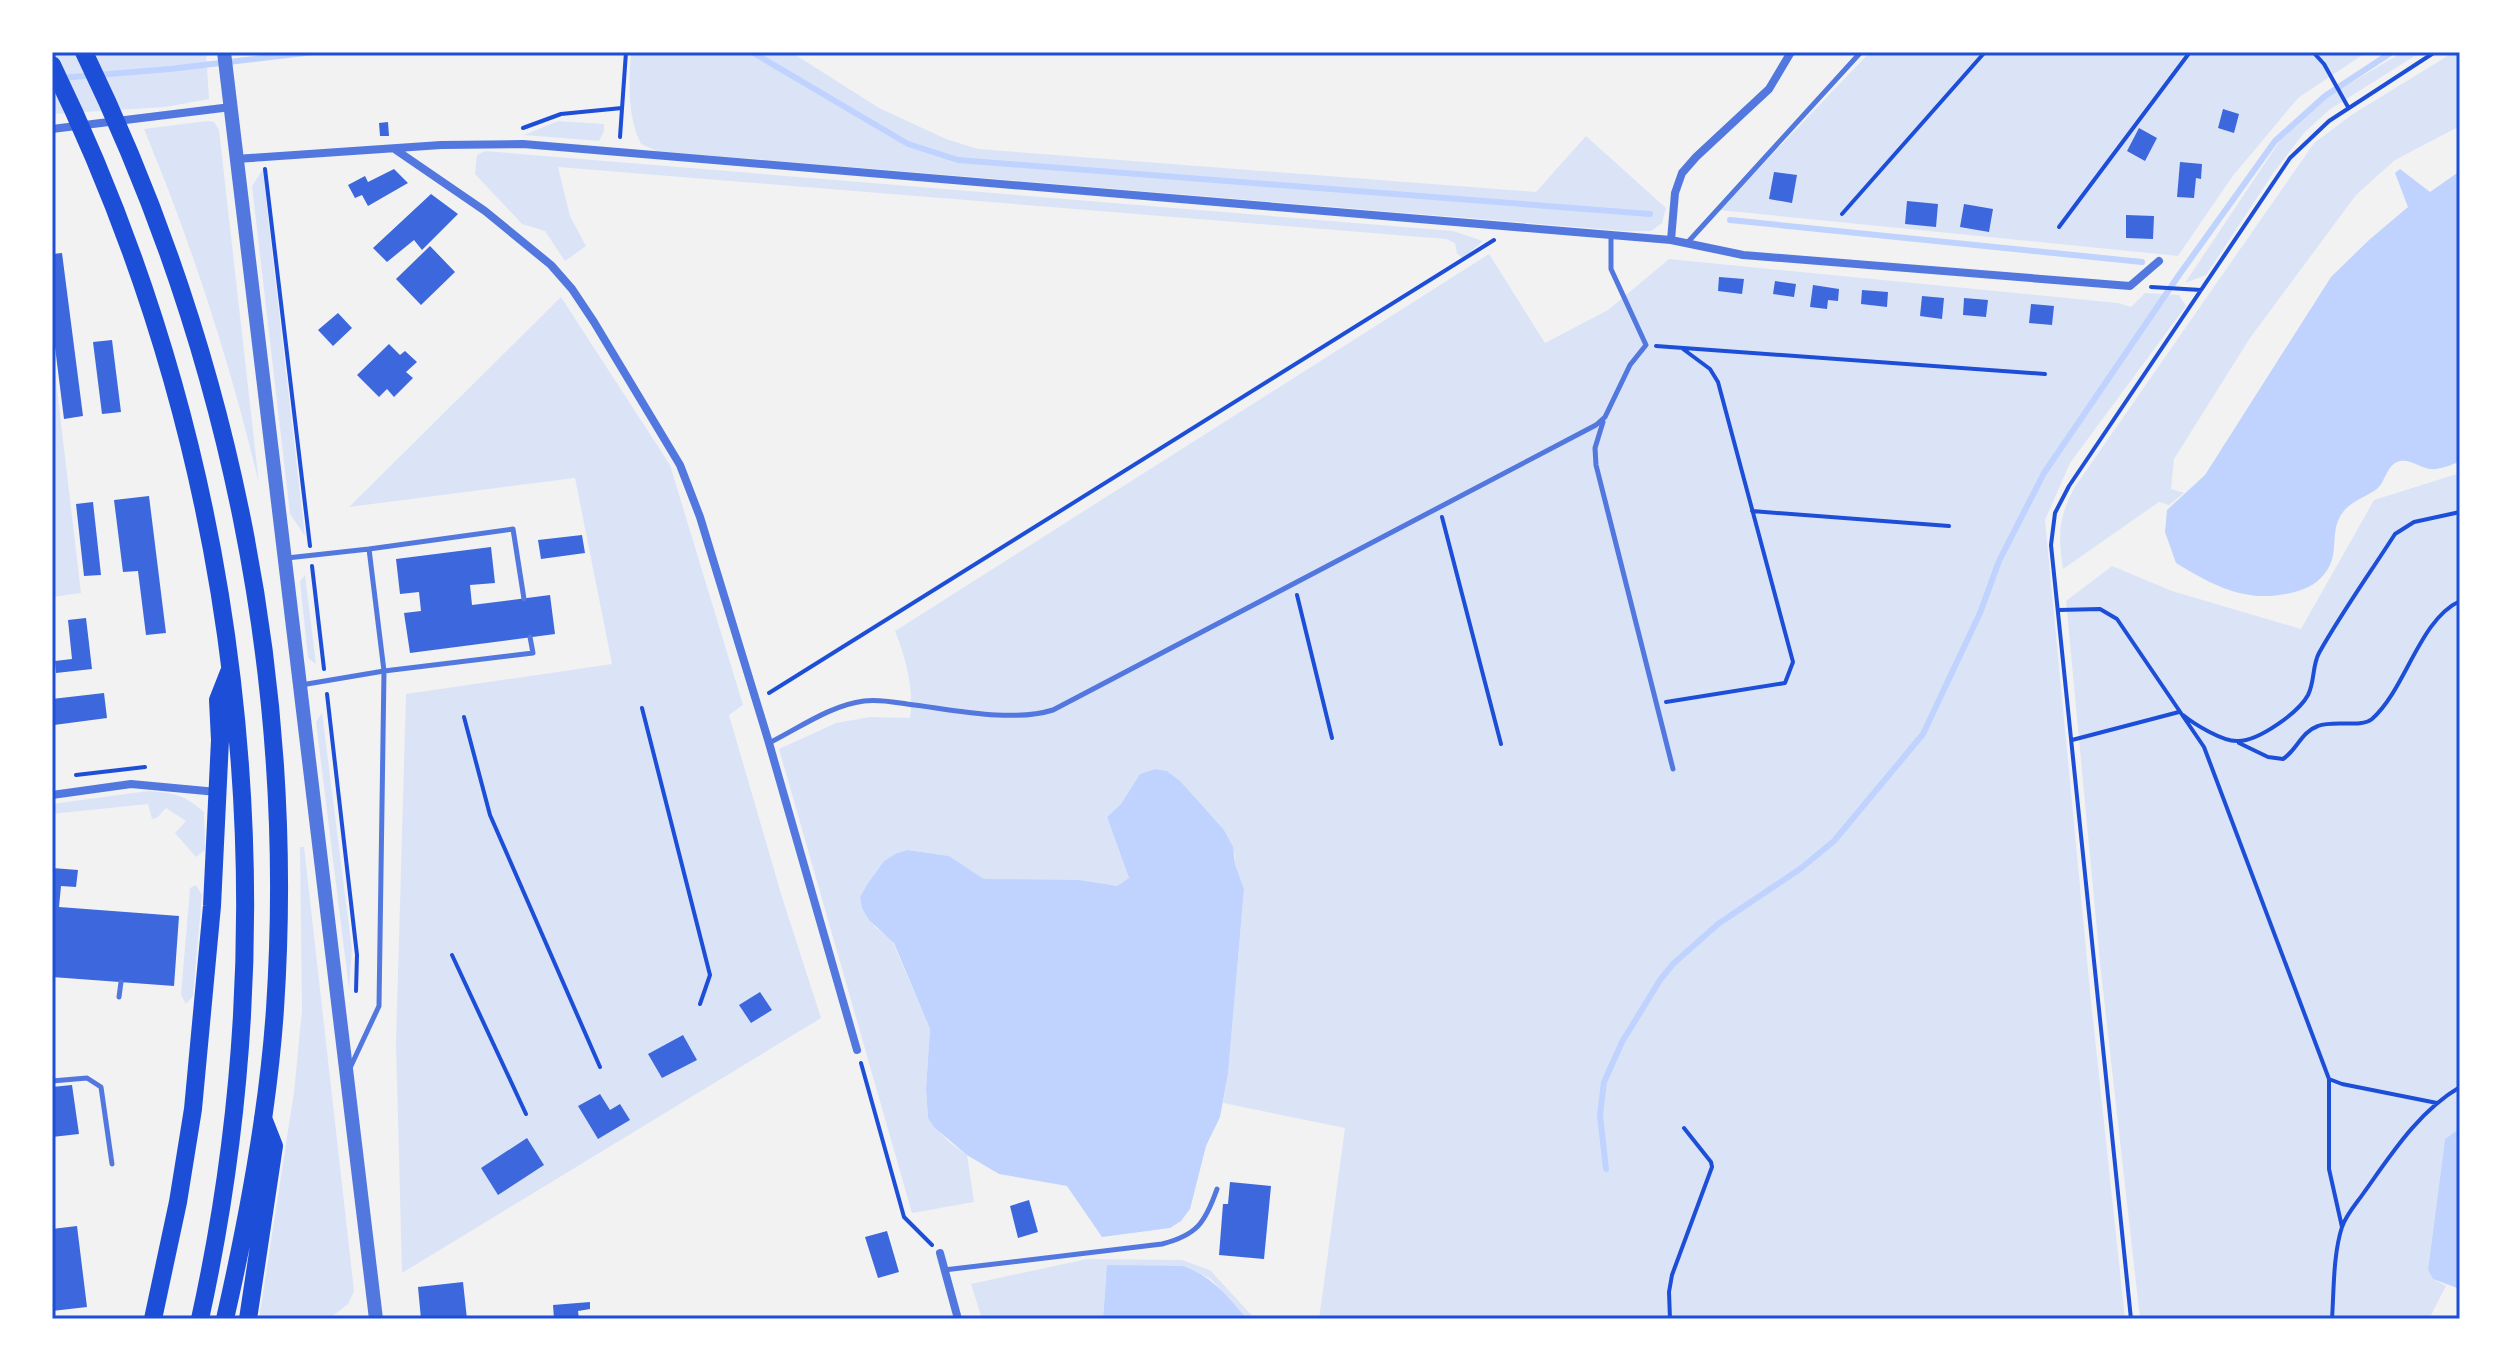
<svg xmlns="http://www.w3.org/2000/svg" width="2512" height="1371" font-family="Commissioner,sans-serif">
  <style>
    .green { fill: #dbe4f7 }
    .water { fill: #bfd3fe }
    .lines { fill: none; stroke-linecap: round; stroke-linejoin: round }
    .stream { stroke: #bfd3fe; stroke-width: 6 }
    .building { fill: #3d67dc }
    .path { stroke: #1d4ed8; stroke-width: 4 }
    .service { stroke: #5277de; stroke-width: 5 }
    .minor { stroke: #5277de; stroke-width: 8 }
    .tertiary { stroke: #5277de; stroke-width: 14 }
    .trunk { stroke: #1d4ed8; stroke-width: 18 }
    .neatline { fill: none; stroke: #1d4ed8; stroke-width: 3 }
  </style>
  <rect width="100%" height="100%" fill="#f2f2f2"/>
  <path class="green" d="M52 52H206L209 99 165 107 52 114Z
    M631 52H791L879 108 946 139 978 149 1536 192 1586 136 1666 208 1662 223 1651 231H1625L657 151 641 144C627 116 629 83 631 52Z
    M1870 52H2367L2298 98 2232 177 2178 256 1719 210Z
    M2403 52H2421L2329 110 2304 133 2274 172 2206 275 2185 283 2281 139 2330 95Z
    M2454 52H2460V126L2395 160 2356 195 2250 338 2174 459 2171 489 2184 493 2169 505 2159 502 2063 569C2058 534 2058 520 2074 488L2314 143 2353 114Z
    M207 121 214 122 219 130 259 484C230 362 192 245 144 129Z
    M558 121 604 124V131L599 141 524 135Z
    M485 151 1453 231 1483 241 1463 258 1457 254 1455 243 1446 239 558 167 570 216 586 246 565 261 545 231 522 224 475 174 477 155Z
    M263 169 267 208 305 536 290 514 252 186Z
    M1489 254 1545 343 1608 310 1669 259 2118 303 2131 307 2145 293 2179 295 2186 306 2070 463 2045 520 2090 991 2125 1319H1319L1345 1128 1223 1103 1228 1074 1244 889 1235 864V855L1224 830 1170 773 1155 769 1140 774 1121 804 1107 817 1129 878 1117 886 984 879 949 856 908 850 897 853 884 861 868 883 860 897 862 908 875 927 892 940 930 1029 926 1089 928 1118 949 1142 967 1155 974 1202 912 1213 779 749 836 723 870 717 910 718C914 688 906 659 895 631Z
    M561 297 670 465 743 705 729 715 782 897 821 1018 402 1273 396 1042 406 694 612 664 575 478 349 507Z
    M52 346 81 593 52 597Z
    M2460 473V1128L2445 1139 2428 1270 2433 1279 2446 1286 2429 1319H2140L2100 963 2066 601 2112 566 2172 591 2301 629 2374 500Z
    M305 575 316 664 308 658 300 581Z
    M322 713 352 950 349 989 316 722Z
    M148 791C175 793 183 794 204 812L205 850 196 857 175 833 186 821 166 808 157 818 152 819 148 804 52 814V804Z
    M300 847H304L354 1291 348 1304 329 1319H259L294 1092 302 1010Z
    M196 885 202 895 193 996 186 1004 181 995 190 888Z
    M1087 1259 1182 1260 1210 1270 1255 1319H1247L1211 1279 1183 1266 1106 1277 1103 1319H982L971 1284Z"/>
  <path class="water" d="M2400 169 2430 192 2460 171V461C2452 465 2439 470 2430 469 2419 468 2408 456 2395 463 2386 469 2385 481 2378 488 2367 497 2352 500 2343 512 2330 529 2338 548 2330 565 2323 579 2312 587 2298 591 2250 605 2217 588 2176 563L2165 532 2167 510 2205 475 2331 277 2369 240 2408 207 2395 173Z
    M1155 769 1167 771 1180 781 1224 830 1233 847 1235 864 1244 889 1228 1074 1220 1117 1206 1146 1190 1209 1181 1221 1170 1228 1102 1237 1067 1186 999 1174 967 1155 934 1127 928 1118 926 1089 930 1029 894 943 869 920 862 908 860 897 868 883 884 861 897 853 908 850 949 856 984 879 1079 880 1117 886 1129 878 1107 817 1121 804 1140 774Z
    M2460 1128V1289L2433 1279 2428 1270 2445 1139Z
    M1107 1265 1183 1266C1212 1276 1228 1297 1247 1319H1103Z"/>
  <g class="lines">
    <path class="stream" d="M752 52 908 144 958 160 1650 214
      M60 78 170 69 313 52
      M1730 220 2142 262
      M1606 1169 1600 1115 1604 1082 1622 1042 1660 980 1673 964 1718 924 1800 869 1834 841 1923 734 1980 613 1999 561 2044 473 2179 275 2275 141 2325 96 2392 52"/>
  </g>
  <path class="building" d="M2223 109 2239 114 2234 133 2218 128Z
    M388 122 389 136H380L379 123Z
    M2139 128 2157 138 2145 161 2127 151Z
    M2180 162 2202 164 2201 179 2196 178 2194 198 2177 197Z
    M394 169 408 183 368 206 362 195 355 198 348 185 365 176 368 182Z
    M1774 172 1797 175 1792 203 1769 199Z
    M431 194 458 214 422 250 414 240 387 262 373 248Z
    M1907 201 1938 204 1936 227 1905 224Z
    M1964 204 1993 209 1989 232 1960 227Z
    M2126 215 2154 216 2153 239 2126 238Z
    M430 246 455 272 421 305 396 279Z
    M62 253 83 416 64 419 52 323V254Z
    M1719 277 1744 279 1742 294 1718 291Z
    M1775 281 1796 284 1794 297 1773 294Z
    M1813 285 1839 289 1838 301 1828 300 1827 309 1810 307Z
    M1862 290 1888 292 1887 307 1861 304Z
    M1922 296 1944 298 1942 319 1920 316Z
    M1964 298 1988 300 1986 317 1963 315Z
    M2031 304 2054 306 2052 325 2029 323Z
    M338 313 352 328 333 346 318 330Z
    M112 340 121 412 102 414 93 342Z
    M389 344 400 355 405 351 417 362 406 372 413 378 394 397 387 389 379 397 357 375Z
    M149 496 166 633 146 635 138 571 123 572 114 500Z
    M93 502 101 575 84 576 76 504Z
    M582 535 585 553 541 559 538 540Z
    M491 547 495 583 470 585 472 605 550 595 555 634 410 653 404 613 421 611 419 592 400 594 396 559Z
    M86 618 92 669 56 673 55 661 72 659 68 620Z
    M104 693 107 718 54 725 52 699Z
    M52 868 78 870 76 887 61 886 59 907 179 916 174 986 52 977Z
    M760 992 772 1010 751 1023 739 1005Z
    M683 1035 697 1060 662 1078 648 1054Z
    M72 1085 79 1134 52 1137V1087Z
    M600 1094 610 1110 620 1104 630 1120 598 1139 578 1106Z
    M527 1138 544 1165 498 1195 481 1168Z
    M1230 1182 1271 1186 1264 1259 1219 1255 1223 1204H1228Z
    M1029 1200 1038 1232 1018 1238 1010 1206Z
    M77 1226 87 1307 52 1311V1229Z
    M887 1231 899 1272 878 1278 865 1237Z
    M463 1282 467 1319H421L418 1287Z
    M590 1302V1309L578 1311 579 1319H554L553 1305Z"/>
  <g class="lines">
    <path class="path" d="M2313 52 2324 64 2348 107
      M523 128 561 114 622 108
      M620 137 626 52
      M265 169 310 546
      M1842 214 1985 52
      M2059 227 2190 52
      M2151 287 2201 290
      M1656 346 2045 374
      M1752 511 1949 526
      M1442 517 1501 744
      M312 566 324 669
      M1297 595 1332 738
      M2059 610 2100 609 2117 619 2204 747 2329 1079 2342 1084 2437 1103
      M769 693 1494 240
      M327 694 357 955 356 991
      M1666 702 1785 683 1793 662 1718 382 1710 369 1683 349
      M642 708 710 975 700 1004
      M2183 715C2194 724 2223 742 2238 741 2259 741 2299 712 2308 695 2315 681 2312 666 2319 653 2342 612 2370 573 2395 534L2414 522 2460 512
      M464 717 490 815 600 1067
      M2072 740 2179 712
      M2239 743 2268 757 2283 759C2297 750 2301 732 2318 726 2333 720 2361 728 2372 719 2406 689 2419 620 2460 601
      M76 775 145 767
      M452 955 526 1114
      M861 1063 904 1217 932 1245
      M2329 1079V1169L2342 1227
      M1670 1319 1669 1292 1672 1275 1712 1167 1711 1162 1684 1128
      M2131 1319 2051 545 2055 513 2069 486 2290 158 2329 121 2435 52
      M2332 1319C2334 1290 2333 1255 2342 1227 2347 1213 2357 1203 2365 1191 2392 1153 2419 1111 2460 1087"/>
    <path class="service" d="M1688 242 1861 52
      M1603 422 1595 448 1596 465 1673 769
      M287 558 369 549
      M301 685 384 671 369 549 513 529 524 599
      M769 743C799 728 831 705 864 701 879 699 893 702 907 704 950 709 1011 723 1053 710L1596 425 1605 417 1630 365 1646 345 1611 269V236
      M119 997 121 982
      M350 1068 379 1006 384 671 533 653 530 637
      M52 1081 87 1078 101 1087 112 1164
      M944 1270 1162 1244C1197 1235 1205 1223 1217 1189"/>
    <path class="minor" d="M52 129 231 107
      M396 150 485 211 551 265 572 289 594 322 680 465 700 517 769 743 857 1050
      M236 159 441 145 523 144 1671 240 1743 255 2130 286 2159 261
      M1671 240 1675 193 1682 173 1696 157 1769 89 1791 52
      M52 795 131 784 217 792
      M940 1253 958 1319"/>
    <path class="tertiary" d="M224 52 376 1319"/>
    <path class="trunk" d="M84 52C228 349 297 679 275 1009 268 1113 248 1218 225 1319
      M52 65C241 454 293 896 200 1319
      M153 1319 178 1202 193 1109 212 906 220 740 218 700 229 672
      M248 1319 274 1146 263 1118"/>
  </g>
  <rect width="2512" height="1371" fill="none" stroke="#ffffff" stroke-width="108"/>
  <rect x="54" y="54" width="2404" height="1263" class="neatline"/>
</svg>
